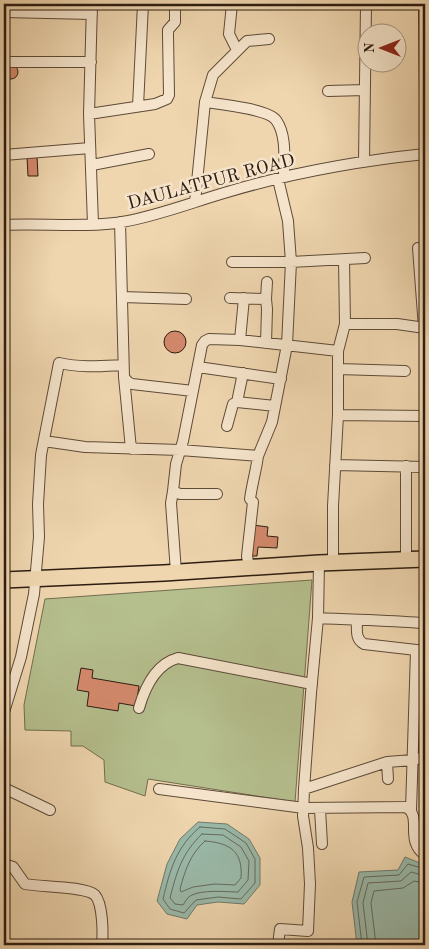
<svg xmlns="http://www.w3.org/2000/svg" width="429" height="949" font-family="'Old Standard TT',serif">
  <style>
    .green { fill: #b5be8d; stroke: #716d4f }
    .water { fill: #9ab9a9; stroke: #6e7a6c }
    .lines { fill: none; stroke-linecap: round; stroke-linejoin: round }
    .shore { stroke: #646a5d; stroke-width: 1 }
    .building { fill: #d58a6d; stroke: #2d1c11 }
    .minor-casing { stroke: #5e4a38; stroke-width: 12 }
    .highway-casing { stroke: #2d1c11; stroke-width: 18 }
    .minor { stroke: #f5e4cb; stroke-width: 10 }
    .highway { stroke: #efd6af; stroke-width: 15 }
    .labels { text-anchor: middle; stroke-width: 5; stroke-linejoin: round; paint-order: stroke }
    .street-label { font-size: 18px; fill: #2d1c11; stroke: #f5e4cb }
  </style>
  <rect width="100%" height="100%" fill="#efd6af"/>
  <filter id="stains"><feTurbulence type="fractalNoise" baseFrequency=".004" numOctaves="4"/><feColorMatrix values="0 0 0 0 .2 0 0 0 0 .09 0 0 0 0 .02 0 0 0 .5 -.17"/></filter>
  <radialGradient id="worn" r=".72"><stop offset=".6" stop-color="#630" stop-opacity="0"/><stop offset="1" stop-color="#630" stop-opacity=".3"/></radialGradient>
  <path class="green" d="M312 580 295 802 148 779 145 796 105 782 104 760 83 746H71V731L25 730 24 705 45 599Z"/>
  <path class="water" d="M198 822 227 824 249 839 260 858V885L244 904 218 902 197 905 187 919 167 914 157 901 167 864 180 839Z
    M405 857 425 865V945H357L352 902 359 872 398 870Z"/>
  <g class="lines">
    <path class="shore" d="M200 827 225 829 246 843 255 859V883L241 899 218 897 196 900 184 913 170 909 163 899C170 870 176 847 200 827Z
      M202 834 223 835 241 847 249 861 248 880 238 892C226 892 202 889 190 896 187 898 185 902 183 905L175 904 170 898C177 871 182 853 202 834Z
      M205 841C231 843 243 852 241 878L235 885 215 884 193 887 181 892 180 889C185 871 190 854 205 841Z
      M362 945 357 902 364 877 399 875 408 864 425 869
      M368 945 363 903 368 883 401 881 411 872 425 876
      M376 945 371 903 374 891 403 888 414 881 425 883"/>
  </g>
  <path class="building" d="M4 72a7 7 0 1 1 14 0a7 7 0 1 1-14 0Z
    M37 156 38 176H28L27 157Z
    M164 342a11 11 0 1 1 22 0a11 11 0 1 1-22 0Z
    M253 525 268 527 267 536 278 537 277 548 258 547 257 556H250Z
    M81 668 93 670 92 678 139 686 136 706 119 703 118 711 87 706 89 692 77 690Z"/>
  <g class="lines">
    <g class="minor-casing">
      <path id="minor" d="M92 4 89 114 93 224
        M232 4 229 34 237 50
        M424 4 425 96
        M4 12 92 14
        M4 62H91
        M328 91 365 90
        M205 102C219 104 268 109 276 120 287 135 284 160 284 177
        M138 106 143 4
        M89 114 155 104 167 99 169 95 168 34V30L175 22V4
        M4 155 90 148
        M364 161 366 4
        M92 165 149 154
        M195 202 205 102 213 75 247 41 269 39
        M120 222 124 377 128 382 132 384 193 391
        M4 225C41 223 86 228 122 222 157 216 190 203 224 193 290 173 357 161 425 154
        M418 248 424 328
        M232 262H291L365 258
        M122 297 186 299
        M230 298 266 299 267 309 266 343
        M266 299 267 282
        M345 324H397L425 328
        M240 340 244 298
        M198 367 281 379
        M338 369 405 371
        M124 377 131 449
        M237 402 275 406
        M338 415 425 416
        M227 426 233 404 237 402 243 373
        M44 441 85 447 180 450 258 456 272 422 287 345 291 262 288 221 278 179
        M335 465 425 467
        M406 466V560
        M173 491 171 503 176 572
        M217 494H180L173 491 176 464 183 441 202 345 205 341 209 339 240 340 338 351
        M333 563V506L338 415V351L345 324 344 260
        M249 568 247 556 253 502 250 499C252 484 256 471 258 456
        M318 618C353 620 386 620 421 623
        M357 620C357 630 355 639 364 644L425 651
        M139 708C145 687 156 664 178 658L312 684
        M4 712 21 657 34 594 39 537 38 504 41 455 59 363C81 368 102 366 123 365
        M387 762 413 760 425 757
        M4 788 50 810
        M159 789 304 808 406 807C423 817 404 840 425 855
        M304 789 387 762 388 779
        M320 809 322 844
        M411 810 416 651
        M4 864 13 867 25 884C39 887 85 886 95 895 103 904 103 933 102 945
        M278 945 280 929 308 931 310 884 308 848 303 816 304 789 311 693 318 618 319 563"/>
    </g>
    <g class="highway-casing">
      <path id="highway" d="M4 580 164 573 319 563 425 559"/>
    </g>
    <use href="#minor" class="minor"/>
    <use href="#highway" class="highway"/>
  </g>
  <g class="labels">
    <g class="street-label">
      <text transform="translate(211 181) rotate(-15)" y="6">DAULATPUR ROAD</text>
    </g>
  </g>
  <rect width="429" height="949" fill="none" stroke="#efd6af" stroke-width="20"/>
  <rect x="5" y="5" width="419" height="939" fill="none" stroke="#2d1c11" stroke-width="2.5"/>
  <rect x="10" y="10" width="409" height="929" fill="none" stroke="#2d1c11"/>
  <g transform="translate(382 48) rotate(270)"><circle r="24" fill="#f5e4cb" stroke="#a59481"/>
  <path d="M0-4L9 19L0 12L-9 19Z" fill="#8f2418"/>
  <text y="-8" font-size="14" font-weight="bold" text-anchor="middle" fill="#2d1c11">N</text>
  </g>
  <rect width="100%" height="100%" filter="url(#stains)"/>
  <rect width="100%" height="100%" fill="url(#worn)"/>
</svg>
